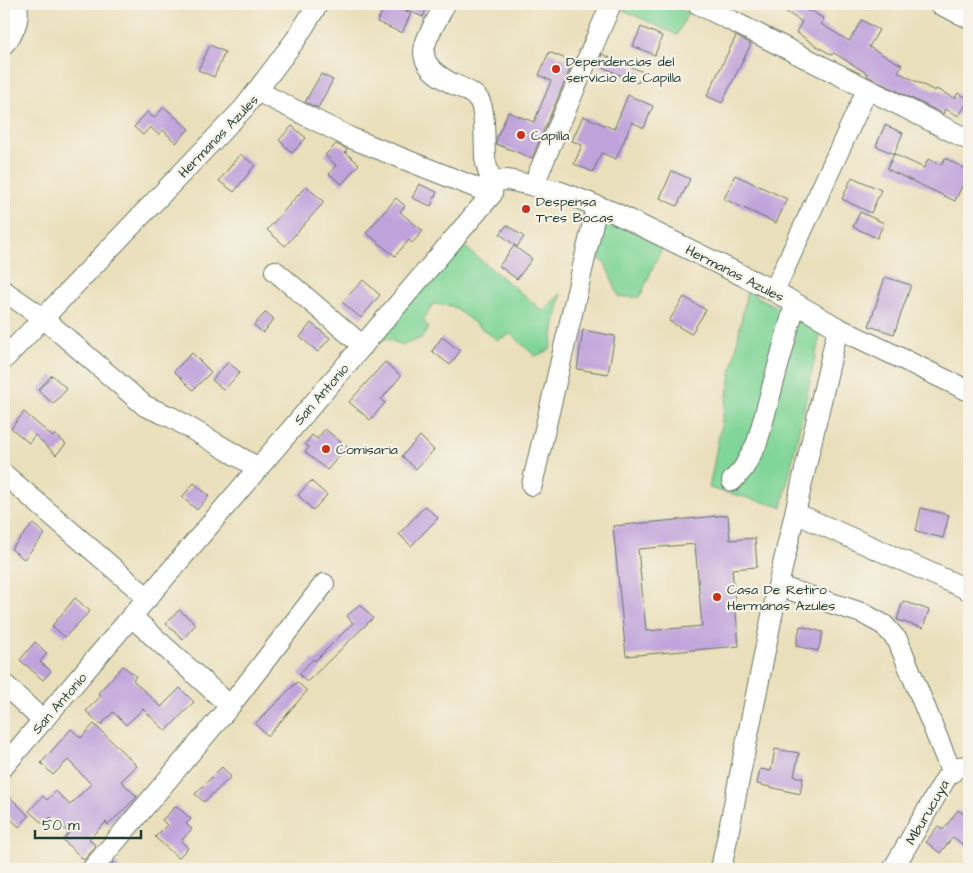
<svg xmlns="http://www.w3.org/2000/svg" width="973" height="873" font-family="'Architects Daughter',sans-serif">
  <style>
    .green { fill: #80d598; stroke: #508966 }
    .building { fill: #c0a3db; fill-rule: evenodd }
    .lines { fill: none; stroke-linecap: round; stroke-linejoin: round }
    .minor-casing { stroke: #667663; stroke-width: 22 }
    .minor { stroke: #fff; stroke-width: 20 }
    .poi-dot { fill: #c8321e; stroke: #f7f3e8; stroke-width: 2 }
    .labels { text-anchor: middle; stroke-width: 4.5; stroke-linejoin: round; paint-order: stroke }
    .poi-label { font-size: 14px; fill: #1f3d34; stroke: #f7f3e8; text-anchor: start }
    .street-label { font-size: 14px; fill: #1f3d34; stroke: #f7f3e8 }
  </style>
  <rect width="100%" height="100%" fill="#f7f3e8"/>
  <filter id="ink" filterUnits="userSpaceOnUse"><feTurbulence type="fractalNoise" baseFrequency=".02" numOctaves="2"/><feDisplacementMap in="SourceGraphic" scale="10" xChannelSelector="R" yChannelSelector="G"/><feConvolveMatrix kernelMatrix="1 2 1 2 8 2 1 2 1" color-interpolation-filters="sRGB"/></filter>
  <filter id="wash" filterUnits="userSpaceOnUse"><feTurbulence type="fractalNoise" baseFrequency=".0096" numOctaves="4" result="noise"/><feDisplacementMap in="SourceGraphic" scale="20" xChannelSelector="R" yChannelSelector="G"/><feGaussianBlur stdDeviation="1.12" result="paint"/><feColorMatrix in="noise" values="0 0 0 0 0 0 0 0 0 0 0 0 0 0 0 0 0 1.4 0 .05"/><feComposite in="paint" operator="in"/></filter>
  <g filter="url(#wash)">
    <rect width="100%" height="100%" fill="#eadfbb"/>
    <path class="green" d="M623 4H668L688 13 677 35 621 9Z
      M596 215 663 245 640 297H619L605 263 596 257 588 248Z
      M460 243 543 311 561 294 550 350 535 356 511 334 497 340 452 306 433 304 423 320 429 328 421 338 404 345 386 339 374 342Z
      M747 291 821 331 782 507 709 488Z"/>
    <g id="blocks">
      <path class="building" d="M386 4 411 13 402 33 377 22Z
        M393 4H428L423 17Z
        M774 4H796L809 12 810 10 824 19 821 24 849 41 862 20 879 30 869 47 902 65 898 72 935 91 936 89 955 98 958 93 969 99 959 116 945 109 943 114 867 76 868 74 834 53 832 55 815 45 796 32 802 22Z
        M641 27 662 36 655 55 633 46Z
        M736 36 751 44 722 103 707 96Z
        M210 45 225 52 214 77 198 70Z
        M549 52 573 62 532 158 496 144V140L508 112 534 122 551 81 539 75Z
        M602 54 643 72 638 83 598 65Z
        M321 74 333 80 318 108 305 102Z
        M628 95 653 106 644 128 632 122 616 159 601 153 593 172 574 164 582 145 572 141 583 116 614 129Z
        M164 107 189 129 176 143 163 130 159 135 150 127 143 135 134 127 147 112 154 118Z
        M885 125 903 133 894 154 876 146Z
        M292 126 306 138 292 153 279 140Z
        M336 144 345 148 347 150 345 152 359 164 342 184 329 174 336 165 325 155Z
        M240 154 255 165 234 192 219 181Z
        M894 154 924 168 928 159 941 165 945 158 969 171 955 201 887 169Z
        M672 171 690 179 677 206 660 198Z
        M735 175 787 199 776 223 724 199Z
        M852 177 881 190 871 213 842 199Z
        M419 184 437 192 431 206 412 198Z
        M306 186 324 202 285 246 267 230Z
        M396 198 405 206 400 212 423 231 412 243 409 240 395 256 366 233Z
        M860 212 884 223 877 238 853 227Z
        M507 225 524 237 517 247 500 234Z
        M514 246 532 259 517 279 499 266Z
        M885 277 911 285 894 334 869 326Z
        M363 280 380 295 361 318 342 302Z
        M684 297 706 310 691 334 669 321Z
        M266 312 274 319 263 333 254 325Z
        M311 323 330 338 318 352 300 337Z
        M583 330 615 336 608 374 577 369Z
        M442 337 460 351 450 365 432 351Z
        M192 353 211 372 193 390 174 371Z
        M228 362 240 372 224 390 212 380Z
        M385 362 401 376 381 400 385 403 370 420 349 402Z
        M52 375 67 389 53 404 38 390Z
        M24 412 53 437 55 434 66 444 56 455 35 435 29 443 11 428Z
        M325 429 347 447 327 470 305 452 309 447 305 444 312 435 317 439Z
        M420 436 434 450 416 469 402 456Z
        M311 481 327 495 313 510 298 495Z
        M194 483 209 496 197 510 182 497Z
        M425 506 438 518 411 546 399 534Z
        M921 508 949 515 943 538 916 531Z
        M728 515 730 540 755 538 757 567 732 569 739 646 626 656 613 526ZM695 544 702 626 646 631 638 549Z
        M33 524 45 534 24 559 11 549Z
        M75 598 90 611 65 637 52 626Z
        M903 601 929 610 923 628 897 620Z
        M360 604 373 618 307 682 299 674 313 659 315 661 353 623 347 616Z
        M179 610 196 624 183 639 166 624Z
        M800 626 823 632 818 651 796 646Z
        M35 642 47 653 40 662 51 671 43 680 20 660Z
        M123 666 136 676 133 680 161 707 180 688 194 702 166 731 143 709 126 725 113 712 101 725 86 711 101 696 98 693Z
        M297 682 307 691 268 736 255 724Z
        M94 724 137 766 121 781 137 797 108 825 106 822 89 839 96 846 84 860 63 840 69 833 51 817 43 824 29 811 43 796 47 800 56 791 70 805 91 784 68 760 53 775 41 763 71 729 81 738Z
        M775 749 799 753 794 776 803 778 800 794 757 784 760 769 771 771Z
        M222 767 231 777 204 802 195 794Z
        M4 791 29 816 19 827 4 812Z
        M176 806 191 819 186 824 192 829 181 841 188 848 178 858 155 837 167 825 162 820Z
        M958 810 969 818V849L953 837 940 853 926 842 938 826 943 830Z
        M114 862 122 869H107Z"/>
    </g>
  </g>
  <g filter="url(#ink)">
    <use href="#blocks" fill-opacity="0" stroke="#667663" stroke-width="1"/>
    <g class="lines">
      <g class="minor-casing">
        <path id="minor" d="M698 4 969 140
          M939 4 969 18
          M4 44C15 32 20 20 17 4
          M257 91 351 138 492 194
          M491 181 508 180 561 192 613 212 774 291 838 328 969 391
          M533 186 611 4
          M275 271 363 346
          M4 291 43 318 145 406 171 417 258 468
          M774 291 867 90
          M4 359 244 108 296 39 318 4
          M4 474 148 598
          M732 481 743 469 757 443 795 304
          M532 485 597 206
          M795 513 969 590
          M778 586 862 613 884 625 898 641 951 771
          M132 617 230 706
          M4 684 43 721
          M4 766 492 194C494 182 486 170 485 157 484 143 486 111 479 100 473 92 462 88 453 84 406 59 426 43 445 4
          M92 869 230 706 324 584
          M721 869 778 586 838 328
          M893 869 946 778 958 767 969 766"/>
      </g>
      <use href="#minor" class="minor"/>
    </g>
  </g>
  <g class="poi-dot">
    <circle cx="556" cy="69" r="5"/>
    <circle cx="521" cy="135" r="5"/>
    <circle cx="526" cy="209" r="5"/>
    <circle cx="326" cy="449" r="5"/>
    <circle cx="717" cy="597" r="5"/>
  </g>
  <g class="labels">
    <g class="poi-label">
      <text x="566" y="66">Dependencias del<tspan x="566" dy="16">servicio de Capilla</tspan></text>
      <text x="531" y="140">Capilla</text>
      <text x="536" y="206">Despensa<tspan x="536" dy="16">Tres Bocas</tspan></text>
      <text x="336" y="454">Comisaria</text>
      <text x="727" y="594">Casa De Retiro<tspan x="727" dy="16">Hermanas Azules</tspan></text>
    </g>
    <g class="street-label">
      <text transform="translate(218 136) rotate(-46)" y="5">Hermanas Azules</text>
      <text transform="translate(735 273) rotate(27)" y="5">Hermanas Azules</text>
      <text transform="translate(321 394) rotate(-49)" y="5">San Antonio</text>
      <text transform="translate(59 703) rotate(-49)" y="5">San Antonio</text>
      <text transform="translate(927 812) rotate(-60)" y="5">Mburucuya</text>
    </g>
  </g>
  <rect width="973" height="873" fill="none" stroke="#f7f3e8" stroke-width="20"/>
  <path d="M35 830v8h106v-8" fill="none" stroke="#1f3d34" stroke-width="2.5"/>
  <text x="42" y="830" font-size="15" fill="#1f3d34" stroke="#f7f3e8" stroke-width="4" paint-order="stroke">50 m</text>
</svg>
